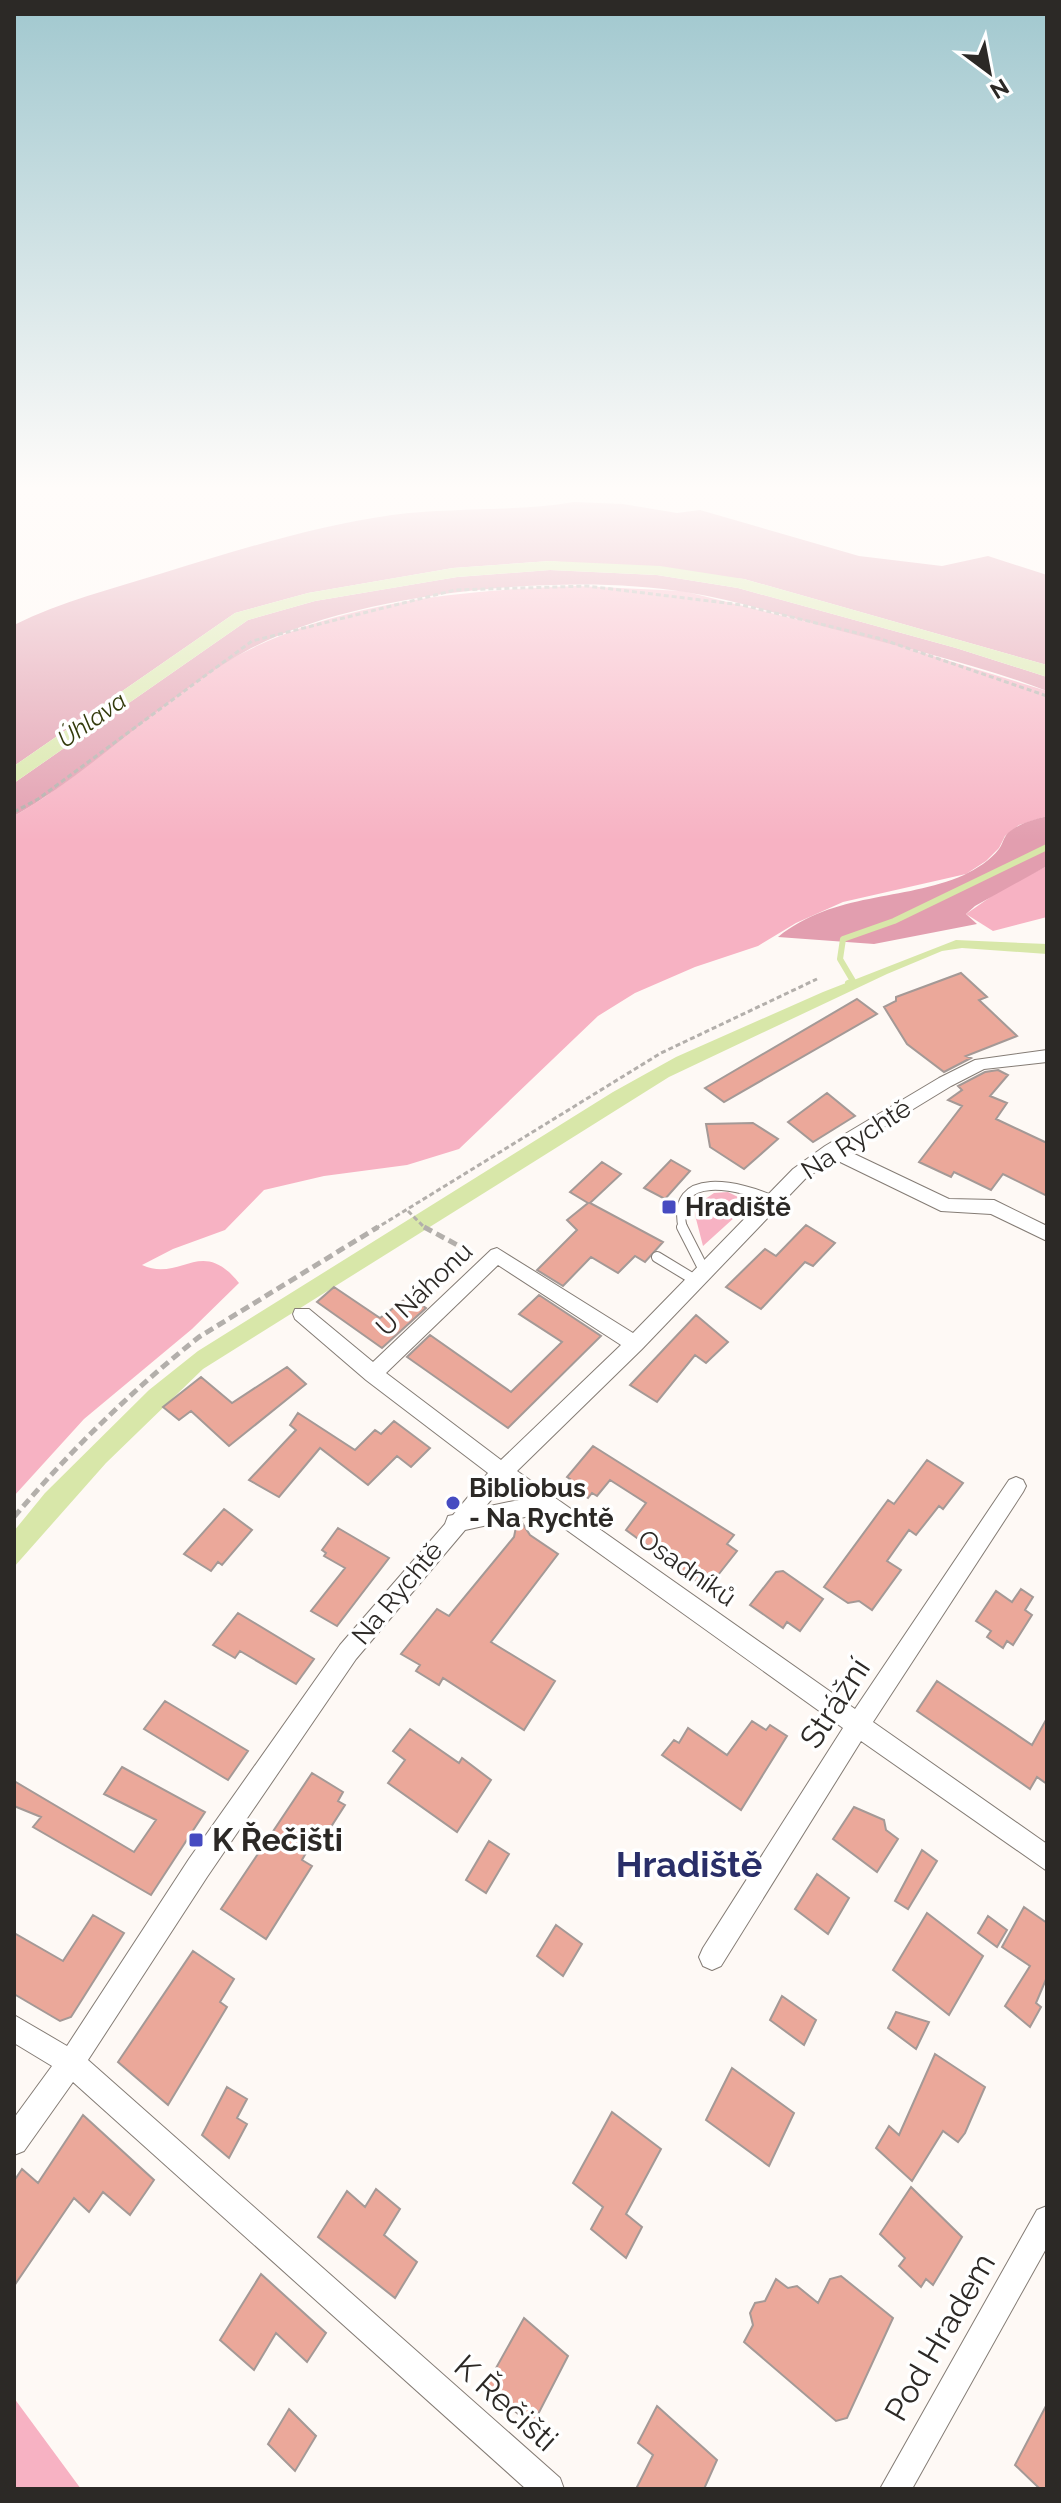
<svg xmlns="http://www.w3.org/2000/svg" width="1061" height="2503" font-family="Raleway,sans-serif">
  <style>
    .green { fill: #f7b2c3 }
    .forest { fill: #e29eaf }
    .water { fill: #d8e7a9 }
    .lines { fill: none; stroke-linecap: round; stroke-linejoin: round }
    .stream { stroke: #d8e7a9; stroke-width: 6 }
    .building { fill: #eba89a; stroke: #a49996; stroke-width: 2 }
    .lane-far1-casing { stroke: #847c75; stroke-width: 10 }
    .lane-casing { stroke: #847c75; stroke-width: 12 }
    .street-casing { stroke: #847c75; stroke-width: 2 }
    .path-far1 { stroke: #b3afab; stroke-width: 3; stroke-dasharray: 5 3; stroke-linecap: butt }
    .path { stroke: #b3afab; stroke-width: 5; stroke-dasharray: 9 5; stroke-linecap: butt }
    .lane-far1 { stroke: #fff; stroke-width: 8 }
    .lane { stroke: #fff; stroke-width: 10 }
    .street { fill: #fff; fill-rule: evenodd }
    .poi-dot { fill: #464bc1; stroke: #fff; stroke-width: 3 }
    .labels { text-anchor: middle; stroke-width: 7; stroke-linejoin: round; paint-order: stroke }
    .far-water-label { font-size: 24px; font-style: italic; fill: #333b0c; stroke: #fff }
    .street-label { font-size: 26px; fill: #2c2926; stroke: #fff }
    .poi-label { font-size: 26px; font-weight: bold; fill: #2c2926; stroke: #fff; text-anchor: start }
    .near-street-label { font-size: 32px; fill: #2c2926; stroke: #fff }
    .near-poi-label { font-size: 32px; font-weight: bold; fill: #2c2926; stroke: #fff; text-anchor: start }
    .near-quarter-label { font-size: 36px; font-weight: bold; fill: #292e68; stroke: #fff }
  </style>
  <rect width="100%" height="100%" fill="#fef9f5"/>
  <path class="green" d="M577 586 683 591 884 641 1047 691V816L1019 825 1005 836 999 848 986 861 966 874 843 902 796 923 758 946 695 967 635 993 598 1016 459 1149 407 1165 324 1176 264 1190 225 1230 173 1249 142 1265C181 1283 201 1235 239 1283L192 1329 84 1419 14 1496V816C78 780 129 728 189 685 303 605 442 591 577 586Z
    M1047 866V917L993 931 966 914 1002 889Z
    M728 1192 744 1200 746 1207 703 1246 695 1215 698 1204 714 1193Z
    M14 2398 81 2489H14Z"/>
  <path class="forest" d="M574 502 623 504 677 513 700 510 859 556 942 566 988 556 1047 575V665L744 579 550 561 453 568 308 593 235 613 14 766V625C62 601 112 589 163 573 238 550 314 526 392 515 453 507 514 512 574 502Z
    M550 570 657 575 738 588 956 648 1047 677V691C979 665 908 649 837 630 787 617 737 600 685 592 564 572 353 592 246 651 162 697 97 769 14 816V783L248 620 315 601 457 577Z
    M1047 816V866L975 906 966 914 977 924 874 944 778 937C836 891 901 902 964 875 976 869 991 860 999 849 1003 844 1003 838 1008 833 1019 823 1033 820 1047 816Z"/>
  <path class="water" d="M550 561 660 566 744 579 1047 665V677L956 648 738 588 657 575 550 570 457 577 315 601 248 620 14 783V766L235 613 308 593 453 568Z
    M956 940 1047 944V954L962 948 942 951 887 974 669 1077 203 1369 106 1463 14 1567V1531L45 1493 149 1390 198 1351 613 1092 676 1057 823 992Z"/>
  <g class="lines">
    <path class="stream" d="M848 983 853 981 840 959 843 939 894 921 1047 847"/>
  </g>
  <path class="building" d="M961 973 987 997 979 1000 1017 1036 966 1056 971 1058 944 1072 907 1044 884 1007 896 1001V997Z
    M857 999 877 1014 724 1102 705 1088Z
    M998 1070 1008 1075 990 1096 1007 1103 996 1119 1047 1143V1196L1003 1174 991 1190 954 1172 951 1177 919 1162 962 1106 948 1100 962 1090 958 1086 985 1072Z
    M827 1093 855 1116 813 1142 788 1122Z
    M753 1123 778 1139 744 1169 710 1147 706 1124Z
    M671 1160 690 1171 665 1199 644 1188Z
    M602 1162 621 1174 590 1203 663 1242 645 1262 635 1256 618 1273 591 1257 563 1286 537 1270 577 1230 567 1220 588 1203 570 1192Z
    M806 1225 835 1243 813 1266 805 1262 761 1309 726 1287 765 1249 776 1256Z
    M334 1287 380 1318 409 1296 426 1308 382 1348 317 1302Z
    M539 1295 601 1336 508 1428 407 1357 430 1335 511 1392 562 1342 519 1314Z
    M696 1315 728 1342 706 1363 695 1355 657 1402 630 1385Z
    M287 1367 306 1384 229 1446 191 1411 179 1420 163 1407 201 1377 232 1403Z
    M298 1413 355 1450 375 1430 381 1434 394 1421 430 1448 411 1467 397 1456 368 1485 320 1448 279 1497 249 1480 296 1430 290 1425Z
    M593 1446 734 1535 727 1544 737 1551 707 1589 626 1530 646 1503 610 1480 597 1496 592 1493 588 1498 566 1484 570 1479 567 1477Z
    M927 1460 963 1483 943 1509 939 1506 916 1535 909 1530 887 1561 901 1570 872 1610 859 1601 848 1603 824 1587 888 1500 894 1504Z
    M224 1509 252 1530 222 1565 218 1562 211 1571 184 1554Z
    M521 1521 530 1535 558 1554 491 1642 555 1681 524 1730 443 1678 439 1685 416 1671 420 1665 401 1654 437 1609 449 1616 514 1537 517 1522Z
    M338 1528 389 1558 337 1626 311 1611 345 1568 324 1556 326 1553 322 1550Z
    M783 1571 823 1599 800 1631 787 1622 783 1628 750 1605 776 1572Z
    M1021 1589 1033 1597 1025 1610 1032 1615 1013 1645 1007 1641 1003 1648 987 1637 991 1631 976 1621 996 1591 1012 1602Z
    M238 1613 314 1659 296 1684 240 1651 235 1658 213 1645Z
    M937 1681 1032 1745 1047 1718V1784L1037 1777 1030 1789 917 1711Z
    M165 1701 248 1751 228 1780 144 1729Z
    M752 1721 766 1730 770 1725 787 1736 741 1810 662 1755 674 1740 679 1743 688 1728 727 1755Z
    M410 1729 459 1763 462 1758 491 1780 457 1832 388 1783 405 1760 393 1751Z
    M122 1767 205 1812 151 1895 33 1827 41 1817 14 1806V1781L134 1852 156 1820 104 1794Z
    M312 1773 343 1792 338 1801 345 1805 327 1833 320 1828 302 1860 312 1866 266 1939 221 1909Z
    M854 1807 884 1820 886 1830 898 1839 877 1872 833 1839Z
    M489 1841 509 1854 486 1893 466 1880Z
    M922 1850 937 1861 908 1909 895 1901Z
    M817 1874 849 1898 828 1934 795 1909Z
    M1024 1907 1047 1923V1977L1036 2003 1041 2007 1030 2027 1005 2006 1030 1966 1002 1947Z
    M927 1913 983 1956 949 2015 893 1970Z
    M93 1915 124 1933 71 2017 60 2021 14 1994V1933L63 1961Z
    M988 1916 1007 1930 997 1947 978 1933Z
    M556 1925 582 1944 563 1976 537 1956Z
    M193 1951 234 1979 220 2002 227 2007 168 2105 118 2062Z
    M782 1996 816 2020 804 2045 770 2020Z
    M896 2012 929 2022 916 2049 888 2028Z
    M935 2054 985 2087 965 2133 958 2142 943 2131 912 2181 876 2148 889 2126 899 2135Z
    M732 2068 794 2113 769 2166 706 2120Z
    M227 2087 247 2099 237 2118 247 2124 229 2158 202 2135Z
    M612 2112 661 2149 626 2214 642 2227 626 2258 591 2229 603 2207 573 2183Z
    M83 2115 154 2180 130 2215 103 2192 89 2212 74 2198 14 2286V2181L22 2169 38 2183Z
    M911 2187 962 2237 933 2285 926 2279 921 2287 899 2266 905 2258 880 2234Z
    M376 2189 400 2209 384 2235 417 2262 395 2298 318 2237 347 2191 365 2207Z
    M261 2274 326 2333 307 2362 276 2333 254 2370 220 2340Z
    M841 2276 893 2318 847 2418 836 2421 744 2342 753 2325 750 2313 755 2303 765 2301 776 2279 788 2288 797 2286 818 2303 830 2279Z
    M524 2318 568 2356 532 2426 486 2386Z
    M1047 2404V2489H1040L1015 2465Z
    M657 2406 717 2460 704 2489H636L653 2455 638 2443Z
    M289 2409 316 2436 295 2471 268 2444Z"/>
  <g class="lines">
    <g class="lane-far1-casing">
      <path id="lane-far1" d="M683 1229C668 1167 742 1186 773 1200"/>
    </g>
    <g class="lane-casing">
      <path id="lane" d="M682 1227 704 1270
        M657 1257 695 1280"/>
    </g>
    <g class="street-casing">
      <path id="street" d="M1047 1050V1062L984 1069 951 1086 846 1150 949 1199 994 1200 1047 1226V1241L991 1214 941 1211 834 1159 805 1179 642 1349 517 1471 855 1709 1009 1480 1016 1477 1023 1480 1026 1486 1023 1492 873 1722 1047 1844V1871L861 1741 721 1966 712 1970 703 1966 699 1957 703 1948 843 1728 543 1513 465 1530 356 1659 207 1877 88 2060 560 2478 564 2489H526L73 2082 24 2151 14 2155V2118L52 2066 14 2043V2015L67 2046 189 1859 340 1645 445 1524 448 1516 453 1515 488 1473 366 1380 295 1319 293 1314 295 1309H309L373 1362 491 1250 497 1248 633 1333 793 1169 825 1146 939 1078 975 1060ZM498 1265 621 1345 501 1460 386 1373ZM504 1485 524 1499 485 1507Z
        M1047 2206V2247L912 2489H880L1037 2210Z"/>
    </g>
    <path class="path-far1" d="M14 812 38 799 252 641 455 590 587 586 742 605 878 638 1047 696
      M408 1211 426 1229
      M375 1229 661 1053 817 979"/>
    <path class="path" d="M424 1227 474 1254
      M14 1517C70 1451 131 1391 199 1337L378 1227"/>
    <use href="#lane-far1" class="lane-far1"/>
    <use href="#lane" class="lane"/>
    <use href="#street" class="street"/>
  </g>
  <linearGradient id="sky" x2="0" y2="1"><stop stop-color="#a1c8cf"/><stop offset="0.58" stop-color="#fffcfa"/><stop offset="1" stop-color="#fffcfa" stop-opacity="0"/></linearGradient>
  <rect width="1061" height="841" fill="url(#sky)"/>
  <g class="poi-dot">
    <rect x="661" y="1199" width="16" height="16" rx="4"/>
    <circle cx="453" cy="1503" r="8"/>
    <rect x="188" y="1832" width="16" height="16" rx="4"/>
  </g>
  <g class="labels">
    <g class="far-water-label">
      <text transform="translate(92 720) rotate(-35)" y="8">Úhlava</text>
    </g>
    <g class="street-label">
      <text transform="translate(856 1139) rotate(-33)" y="9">Na Rychtě</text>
      <text transform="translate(424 1289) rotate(-44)" y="9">U Náhonu</text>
      <text transform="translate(687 1568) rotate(35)" y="9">Osadníků</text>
      <text transform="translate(397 1593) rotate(-50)" y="9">Na Rychtě</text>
    </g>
    <g class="poi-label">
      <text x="685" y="1216">Hradiště</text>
      <text x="469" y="1497">Bibliobus<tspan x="469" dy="30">- Na Rychtě</tspan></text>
    </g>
    <g class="near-street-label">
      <text transform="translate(835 1703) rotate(-57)" y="11">Strážní</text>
      <text transform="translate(940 2337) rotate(-60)" y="11">Pod Hradem</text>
      <text transform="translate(506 2403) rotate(42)" y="11">K Řečišti</text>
    </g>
    <g class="near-poi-label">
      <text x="212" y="1851">K Řečišti</text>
    </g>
    <g class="near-quarter-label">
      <text x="689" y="1877">Hradiště</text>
    </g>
  </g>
  <rect width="1061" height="2503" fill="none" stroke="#2c2926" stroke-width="32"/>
  <g transform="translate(989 72) rotate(148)" stroke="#ffffff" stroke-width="6" paint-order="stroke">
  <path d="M0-6L14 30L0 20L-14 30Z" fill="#2c2926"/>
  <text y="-12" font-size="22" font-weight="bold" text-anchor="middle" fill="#2c2926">N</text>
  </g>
</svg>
